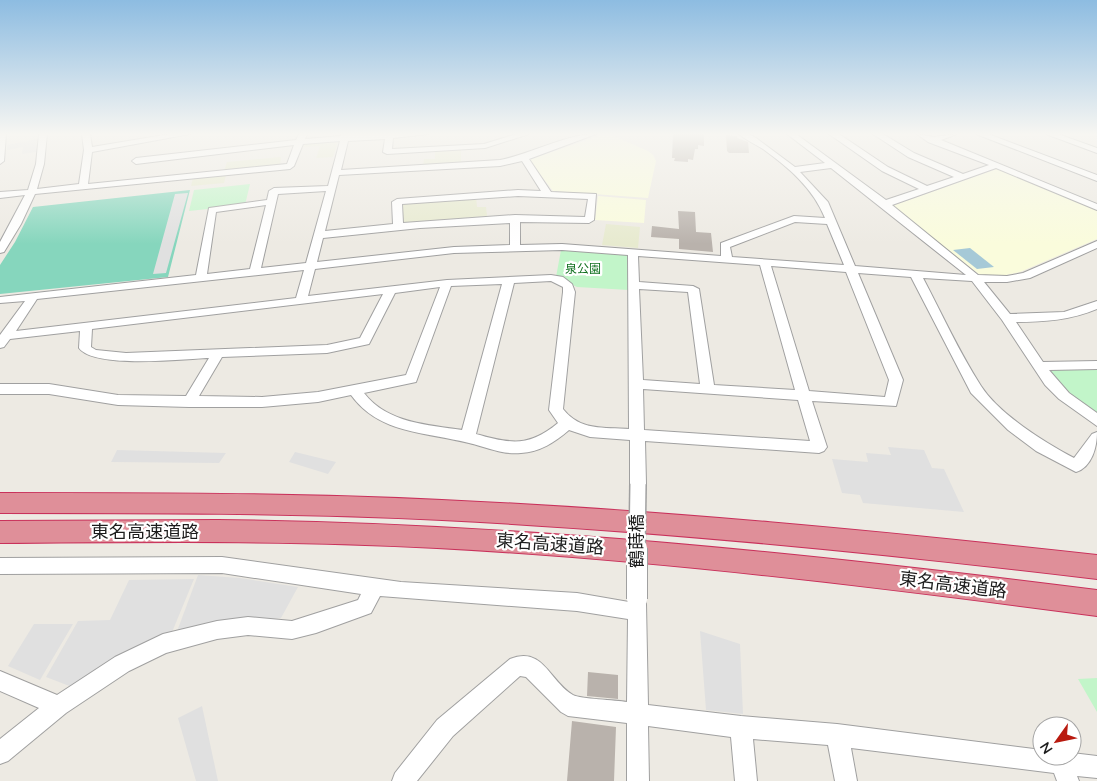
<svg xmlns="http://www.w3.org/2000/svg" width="1097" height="781" font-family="Mulish,'Noto Sans JP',sans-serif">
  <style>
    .education { fill: #fafcdc }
    .farmland { fill: #e7eacf }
    .park { fill: #c2f5c9 }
    .pitch { fill: #86d6bd }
    .parking { fill: #e0e0e0 }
    .water { fill: #a6c9d7 }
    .building { fill: #b9b2ac }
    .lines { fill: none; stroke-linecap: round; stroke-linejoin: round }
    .minor-casing { stroke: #a0a0a0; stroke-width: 2 }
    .highway-casing { stroke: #c9315b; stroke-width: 2 }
    .minor { fill: #fff; fill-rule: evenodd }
    .highway { fill: #df8f99; fill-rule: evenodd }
    .minor-bridge-far1-casing { stroke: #a0a0a0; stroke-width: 18; stroke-linecap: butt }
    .minor-bridge-casing { stroke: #a0a0a0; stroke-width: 22; stroke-linecap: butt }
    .minor-bridge-far1 { stroke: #fff; stroke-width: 15 }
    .minor-bridge { stroke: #fff; stroke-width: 20 }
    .labels { text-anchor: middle; stroke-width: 4.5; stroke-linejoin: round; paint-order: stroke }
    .far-park-label { font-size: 12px; fill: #137121; stroke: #fff }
    .near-street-label { font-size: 18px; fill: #1c1c1c; stroke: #fff }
  </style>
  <rect width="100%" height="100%" fill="#edeae3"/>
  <path class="education" d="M604 134H609L648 151 653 155 656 161 648 198 553 191 529 160Z
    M997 169 1097 209V239L1020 272 1001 276 980 275 892 206Z
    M598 196 646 200 644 223 595 220Z"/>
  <path class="farmland" d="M338 142 333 157 316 158 320 146 300 147 302 144Z
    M461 150V165L423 166 424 159H435V151Z
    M281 157 280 166 224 171 227 162Z
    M226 175 224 183 191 186 193 178Z
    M476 196 477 207H486L487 216 402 223V204Z
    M606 224 640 227 638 248 602 245Z"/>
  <path class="park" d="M250 184 245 205 189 211 194 190Z
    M561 250 628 254 629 290 577 287 556 277Z
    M1097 365V421L1038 366Z
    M1097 678V712L1078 679Z"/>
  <path class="pitch" d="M190 190 168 277 0 294V265L15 242 33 207Z"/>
  <path class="parking" d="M37 139 36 152 22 154 23 147 7 150V145Z
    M188 193 166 273 153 274 175 194Z
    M888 447 924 450 932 468 944 469 964 512 863 503 860 495 842 493 832 459 868 462 866 453 891 455Z
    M117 450 226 453 219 463 111 462Z
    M295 452 336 462 328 474 289 462Z
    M198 575 240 578 298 587 281 618 176 634Z
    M194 579 170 637 72 687 46 677 78 621 110 620 129 580Z
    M34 624H73L40 680 8 666Z
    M700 631 740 644 743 714 706 710Z
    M202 706 218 781H196L178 718Z"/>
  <path class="water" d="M970 248 994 267 977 269 953 250Z"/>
  <path class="building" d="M673 134H704V146L698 145V149H695L693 160 688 159V162L674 161 675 158H672Z
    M726 135 737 136V138L748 142 749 153H729L727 151Z
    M678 211 695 212 696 232 711 233 713 252 679 249V239L651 237 652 226 679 229Z
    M588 672 618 675V699L587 696Z
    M572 721 616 727 614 781H567Z"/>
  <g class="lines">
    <g class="minor-casing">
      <path id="minor" d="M0 134H6L4 161 0 164Z
        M39 134H47L44 164 37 189 79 184 84 150 82 134H90L92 147 170 134H190L92 152 88 184 287 164 294 145 136 164 132 161 136 158 296 140 299 134H307L305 139 341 136 342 134H428L393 138 392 149 484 144 516 134H529L485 148 387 154 383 152 385 139 348 141 341 170 500 160C531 154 566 134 596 134L529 159 551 192 596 194 594 220 589 223 520 222V245L562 244 721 256V243L794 216 825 218C813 188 788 167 763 149 755 144 746 140 739 134H749L756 138 795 167 825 163 787 134H796L886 200 919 189 882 171 829 134H839L888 167 927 186 954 177 908 157 873 134H883L914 153 963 174 989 165 928 142 917 134 934 137 957 134 941 140 1097 204V210L996 168 892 205 978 275 1007 276 1023 273 1097 241V248L1030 278 1007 282H984L1010 314 1064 312 1097 301V309C1071 320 1044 322 1016 322L1043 362 1097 361V369L1049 370 1069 393 1097 413V426L1059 399 1045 385 1002 320 972 281 923 278C942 314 959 352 981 386 999 414 1044 442 1074 458L1092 434 1097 432C1097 447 1092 467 1076 472L1036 451 1008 430 971 393 911 277 858 273 903 380 896 406 812 401 827 447 824 451 819 453 645 441 646 484 644 489 638 490 632 489 630 484V440L590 437 569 430C555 442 540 452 521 453 503 455 486 447 469 443 426 432 379 434 351 395L318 402 262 407H189L118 405 49 394H0V384H49L118 395 186 396 209 358C183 359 94 369 79 348L80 331 10 339 4 347 0 348V335L25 301 0 303V297L196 275 209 208 267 200 269 191 274 188 328 186 340 141 303 144 294 166 290 169 35 194 21 224 4 252 0 253V242L25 195 0 198V192L28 190 36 164ZM522 161 541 191 518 190 397 199 392 202 393 224 325 231 339 175 500 166ZM831 168 966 275 855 266 828 202 800 172ZM326 191 306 263 261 268 278 194ZM518 196 588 199 585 217 515 215 403 223 402 204ZM266 205 250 269 207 274 216 212ZM795 222 827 224 844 265 732 257 730 247ZM510 223V245L454 247 317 262 323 238 420 228ZM562 250 628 255 629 429C604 427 580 431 563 409L575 292 572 284 563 277 551 275 447 280 308 296 315 269 454 253ZM638 256 760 265 795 390 714 385 699 289 693 286 639 282ZM771 266 846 272 889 380 885 397 809 391ZM304 270 296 298 16 331 37 299ZM551 281 563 287V292L549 410 558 423C529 447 511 444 476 434L514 283ZM502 284 462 430C428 425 387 423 364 393L416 382 451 286ZM440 287 406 375 318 392 262 397 199 396 222 357 327 353 369 344 395 293ZM639 289 688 292 700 384 643 380ZM383 294 360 338 327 345 126 353 96 350 91 347 92 329ZM643 389 798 400 810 441 644 430Z
        M976 134H988L1097 175V181Z
        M1046 134H1058L1097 148V153Z
        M222 557 401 582 577 593 629 602 630 598 637 595 644 598 646 604 648 705 741 716 837 724 1042 750V756H1072V753L1097 756V778L1077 776 1079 781H1057L1054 773 851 748 857 781H835L828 745 753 739 757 781H735L731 737 648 726 649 781H627V723L568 716 561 712 526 677 520 676 453 736 417 781H392L395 773 437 720 510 659C543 645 550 682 573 695 580 699 616 700 627 702L628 619 577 611 380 596 371 613 316 633 292 639 248 635 217 639 166 653 129 671 66 713 8 761 0 764V739L39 708 0 691V671L57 695 115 657 163 634 217 621 248 617 292 621 358 600 361 594 222 573 0 574V558Z"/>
    </g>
    <g class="highway-casing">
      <path id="highway" d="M0 493C147 493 295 493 442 500 661 510 879 531 1097 555V579C879 553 661 531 442 520 295 513 147 513 0 513Z
        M218 520C513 523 805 553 1097 590V616C878 587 658 560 437 548 291 540 146 542 0 543V521Z"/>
    </g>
    <use href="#minor" class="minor"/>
    <use href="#highway" class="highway"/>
    <g class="minor-bridge-far1-casing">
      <path id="minor-bridge-far1" d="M637 550 638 484"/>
    </g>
    <g class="minor-bridge-casing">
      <path id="minor-bridge" d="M637 599V548"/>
    </g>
    <use href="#minor-bridge-far1" class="minor-bridge-far1"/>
    <use href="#minor-bridge" class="minor-bridge"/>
  </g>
  <linearGradient id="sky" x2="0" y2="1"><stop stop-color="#8dbce1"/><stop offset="0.55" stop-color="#f7f6f2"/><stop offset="1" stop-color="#f7f6f2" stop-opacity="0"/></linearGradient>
  <rect width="1097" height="244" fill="url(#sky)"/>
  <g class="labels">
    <g class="far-park-label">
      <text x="583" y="273">泉公園</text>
    </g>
    <g class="near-street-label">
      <text x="145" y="538">東名高速道路</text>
      <text transform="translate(637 541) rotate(-90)" y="6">鶴蒔橋</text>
      <text transform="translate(550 544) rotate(4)" y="6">東名高速道路</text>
      <text transform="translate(953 585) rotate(7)" y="6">東名高速道路</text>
    </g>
  </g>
  <g transform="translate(1057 741) rotate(237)"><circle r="24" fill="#ffffff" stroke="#a4a4a4"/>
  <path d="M0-4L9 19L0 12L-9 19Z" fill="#b91a0f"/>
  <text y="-8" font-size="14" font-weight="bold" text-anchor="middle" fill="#1c1c1c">N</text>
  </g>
</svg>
